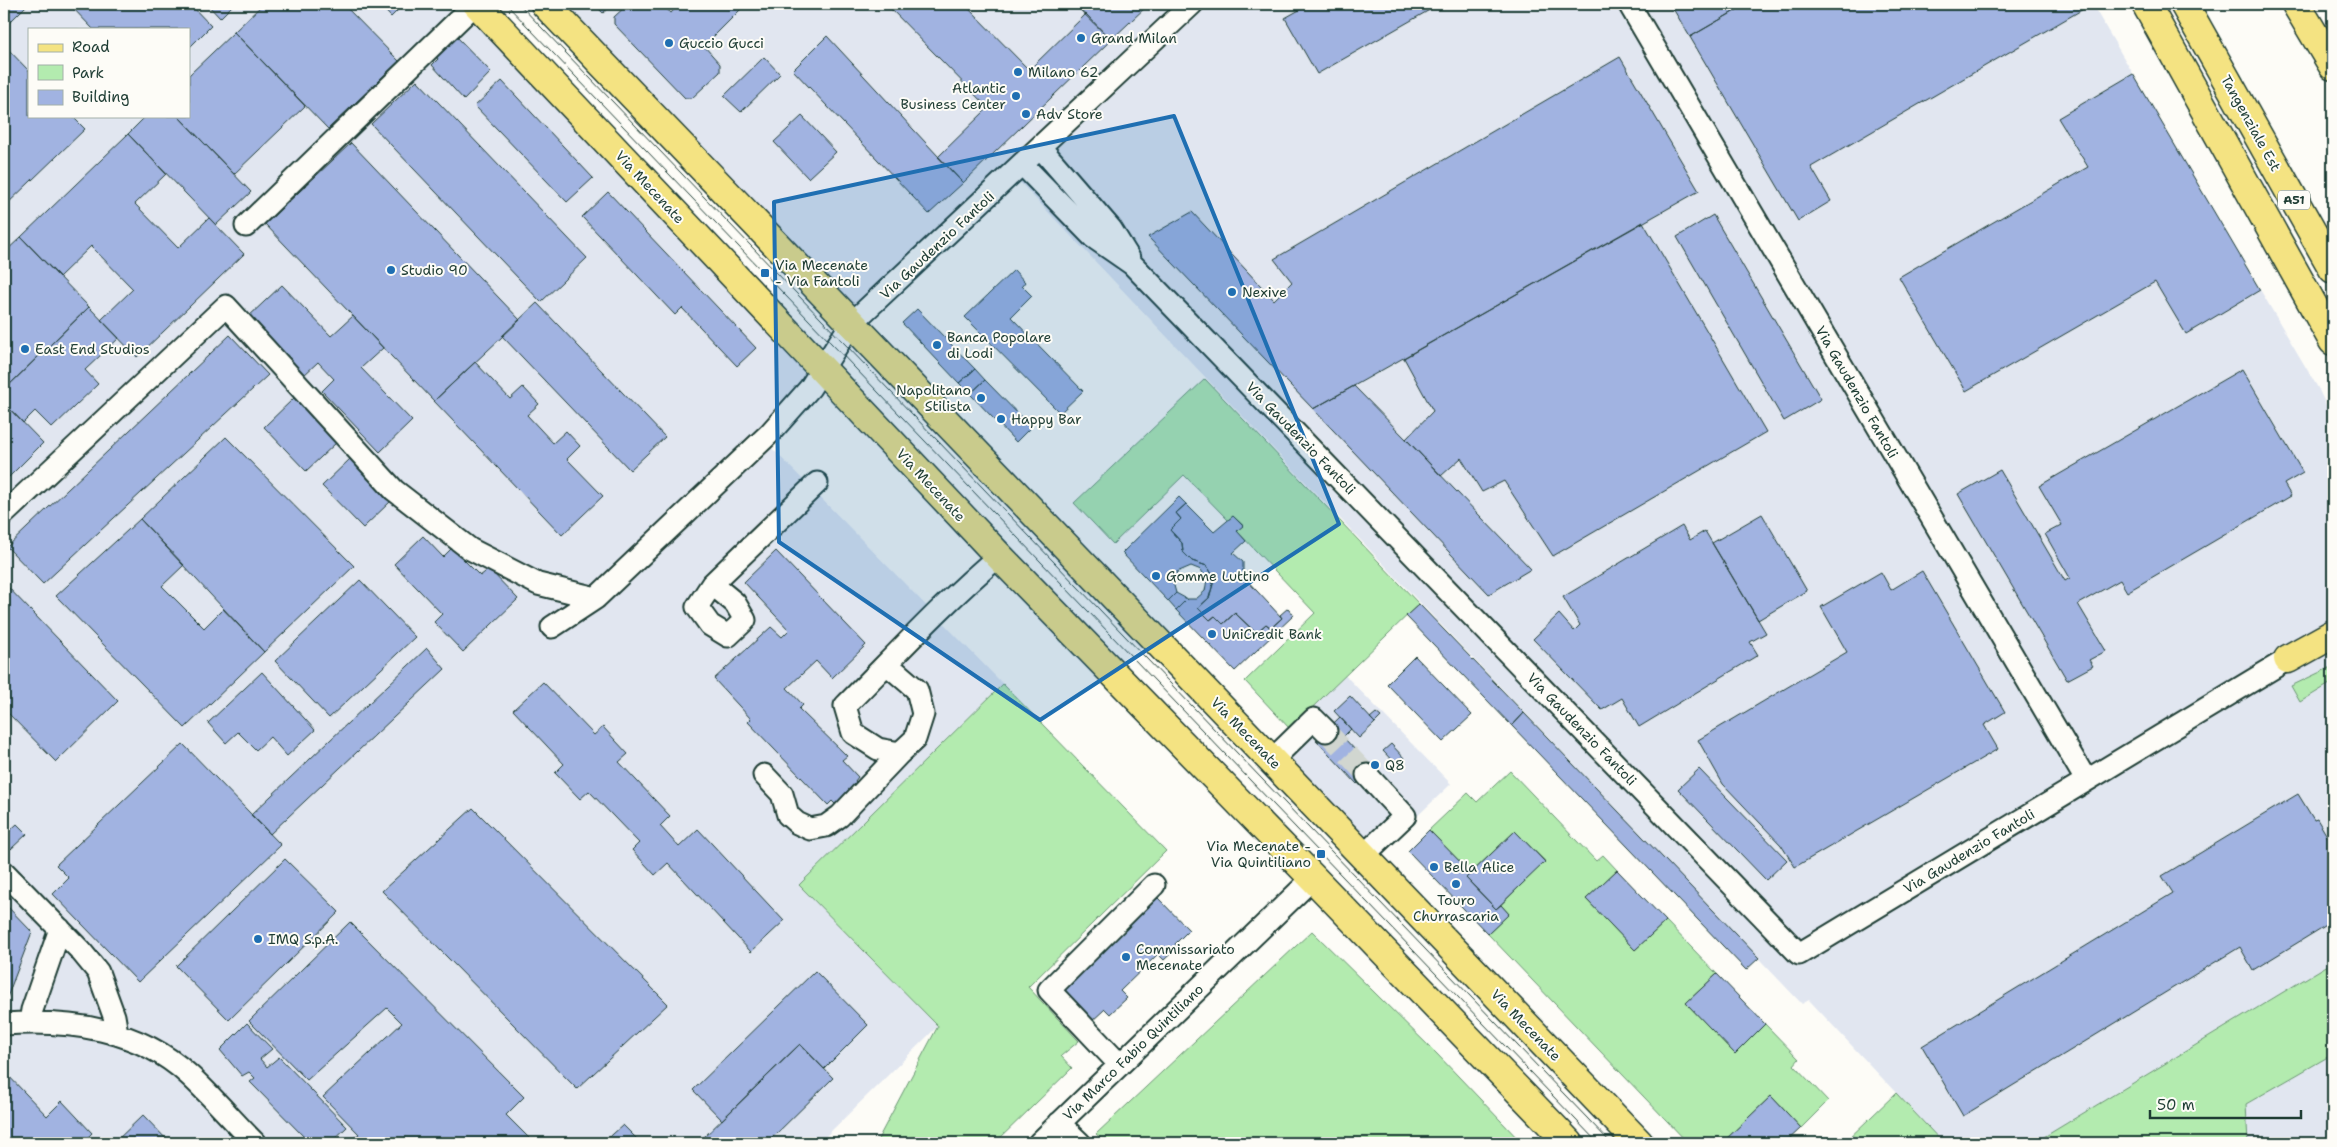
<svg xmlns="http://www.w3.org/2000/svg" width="2337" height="1147" font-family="'Shantell Sans',sans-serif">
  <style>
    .built { fill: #e1e6f0; fill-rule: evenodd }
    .green { fill: #b3ebaf; stroke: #699472 }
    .building { fill: #a1b3e1; stroke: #1f3d34 }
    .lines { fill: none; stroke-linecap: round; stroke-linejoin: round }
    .minor-tunnel { stroke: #d1d6d0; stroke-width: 21; stroke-dasharray: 21 11; stroke-linecap: butt }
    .minor-casing { stroke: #1f3d34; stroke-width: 25 }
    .major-casing { stroke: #1f3d34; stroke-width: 31 }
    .highway-casing { stroke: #1f3d34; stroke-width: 31 }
    .minor { stroke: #fdfcf7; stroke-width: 21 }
    .major { stroke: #f4e382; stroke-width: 28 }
    .highway { stroke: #f4e382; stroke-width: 28 }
    .tram { stroke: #1f3d34; stroke-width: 1 }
    .marked { fill: #1f6fb2; fill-opacity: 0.2; stroke: #1f6fb2; stroke-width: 4; stroke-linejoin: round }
    .poi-dot { fill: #1f6fb2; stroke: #fdfcf7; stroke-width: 2 }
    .labels { text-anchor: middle; stroke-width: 4; stroke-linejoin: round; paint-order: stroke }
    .shield { fill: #fdfcf7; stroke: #62766e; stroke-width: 1 }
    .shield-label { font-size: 12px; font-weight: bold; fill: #1f3d34 }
    .poi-label { font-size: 14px; fill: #1f3d34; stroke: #fdfcf7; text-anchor: start }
    .street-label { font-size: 14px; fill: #1f3d34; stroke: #fdfcf7 }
  </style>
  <rect width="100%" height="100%" fill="#fdfcf7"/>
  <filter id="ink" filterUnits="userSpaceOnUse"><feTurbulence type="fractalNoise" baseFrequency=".02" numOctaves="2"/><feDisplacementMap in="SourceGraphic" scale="10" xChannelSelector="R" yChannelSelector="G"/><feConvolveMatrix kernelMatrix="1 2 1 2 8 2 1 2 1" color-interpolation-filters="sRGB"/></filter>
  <g filter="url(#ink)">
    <path class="built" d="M4 4H477L822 370 763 439 1003 684 799 885 938 1026 819 1143H4ZM29 29H189V116H29Z
      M545 4H2092L2318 388 2333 420V962L2034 1143H1943L1809 1000 1802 1004 1012 174 851 324Z
      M1345 675 1451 784 1370 861 1265 752Z
      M2333 1054V1143H2248L2246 1104Z"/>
    <path class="green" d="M1205 379 1419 604 1290 729 1245 681 1315 613 1237 531 1243 525 1233 516 1228 520 1184 475 1113 544 1074 503Z
      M2333 666V682L2300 702 2291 686Z
      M1003 684 1166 851 1028 987 1079 1041 1061 1056 1072 1068 995 1143H876L938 1026 799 885Z
      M1510 771 1596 861 1603 855 1617 870 1586 899 1635 950 1666 921 1717 974 1686 1003 1735 1053 1765 1024 1799 1059 1794 1065 1828 1101 1801 1128 1771 1096 1722 1143H1688L1488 934 1509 914 1501 905 1545 861 1515 831 1471 873 1429 830 1468 793 1477 802Z
      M1312 931 1437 1054 1522 1143H1106L1096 1134Z
      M2333 962V1054L2246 1104 2248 1143H2034Z
      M1896 1093 1943 1143H1844Z"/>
    <path class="building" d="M4 4H28L4 28Z
      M69 4H190L211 26 189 48V29H93Z
      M207 4H234L220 18Z
      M263 4H343L399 61 328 129 234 32Z
      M379 4H404L391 17Z
      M594 4H613L603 13Z
      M628 4H661L671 13 679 4H746L704 46 720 64V72L692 98H685L614 24V17Z
      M886 4H964L1029 70 1086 14 1111 40 963 183 938 157 988 108Z
      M1074 4H1149L1111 40Z
      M1310 4H1440L1317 74 1285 18Z
      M1678 4H1747L1690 37 1672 7Z
      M1747 4H2092L1811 167 1831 201 1798 221 1690 37Z
      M234 32 305 106 234 174 178 116H189V75Z
      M456 36 491 72 464 100 432 65 438 59 435 55Z
      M827 36 963 183 929 214 793 70Z
      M4 45 29 71V116H72L85 129 4 207Z
      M764 57 780 74 741 112 724 96Z
      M1620 57 1699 191 1313 409 1148 237 1192 212 1274 300 1292 282 1274 259Z
      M2133 74 2260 290 2186 334 2155 282 1966 391 1899 277 2088 167 2058 118Z
      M417 80 587 258 541 302 371 124Z
      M502 81 593 178 567 202 475 106Z
      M146 116H178L251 192 216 225 128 134Z
      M802 116 836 152 808 178 774 142Z
      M128 134 166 174 135 204 178 248 209 218 244 254 137 357 101 320 133 289 91 246 59 277 21 237Z
      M351 143 520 320 434 401 265 224Z
      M608 192 756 348 737 366 682 308 675 315 582 217Z
      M1713 215 1821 399 1784 421 1677 237Z
      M1643 222 1766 432 1553 556 1504 481 1482 492 1461 458 1441 476 1406 439 1433 411 1404 358Z
      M21 237 89 307 4 390V253Z
      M1014 270 1025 282 1022 286 1032 296 1011 317 1083 391 1060 413 965 317Z
      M282 285 331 336 353 316 383 348 361 368 412 421 380 452 322 391 334 379 318 362 303 376 247 318Z
      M537 303 665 437 630 470 502 336Z
      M89 307 119 338 85 370 98 384 52 428 35 411 23 423 4 403V390Z
      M917 309 975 369 959 383 902 323Z
      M230 335 268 375 43 584 7 547Z
      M475 362 510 399 523 387 539 404 527 415 553 443 566 431 580 446 567 459 603 496 562 535 434 401Z
      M975 369 985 380 970 394 959 383Z
      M2242 369 2303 473 2284 484 2291 496 2127 592 2120 580 2078 604 2106 651 2089 660 2093 666 2067 680 1958 494 2000 470 2065 581 2070 578 2045 534 2062 525 2039 486Z
      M985 380 1031 427 1016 442 970 394Z
      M1354 386 1406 439 1531 569 1489 594 1313 409Z
      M294 398 336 443 306 471 264 427Z
      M4 403 43 443 4 482Z
      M226 437 354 566 264 652 140 519Z
      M351 458 392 500 363 528 322 486Z
      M1179 497 1186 504 1176 513 1181 519 1170 530 1182 543 1183 552 1192 561 1207 566 1212 574 1213 584 1209 598 1198 608 1210 620 1215 616 1223 624 1235 613 1256 633 1266 624 1271 628 1282 618 1280 615 1288 608 1294 615 1235 671 1176 610 1187 599H1196L1205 591 1207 579 1201 570 1191 566 1177 572 1173 582 1176 593 1168 601 1122 553Z
      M1186 504 1214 532 1233 516 1243 526 1237 531 1246 541 1233 553 1243 562V576L1282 618 1271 628 1266 624 1256 633 1235 613 1223 624 1215 616 1210 620 1198 608 1209 598 1213 584 1212 574 1207 566 1192 561 1183 552 1182 543 1170 530 1181 519 1176 513Z
      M1762 514 1807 591 1758 620 1712 543Z
      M140 519 184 565 162 586 204 628 223 609 264 652 185 728 56 596Z
      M1682 526 1690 540 1705 531 1766 633 1750 642 1758 655 1639 727 1622 698 1602 710 1533 639 1559 614 1574 631 1580 625 1563 597Z
      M423 536 443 557 452 548 480 576 489 569 518 599 463 652 434 622 442 614 394 564Z
      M776 551 866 645 832 678 816 661 787 688 803 705 799 709 847 756 842 760 858 777 855 781 859 786 837 806 832 801 828 805 748 722 751 719 714 679 771 627 782 637 789 630 744 582Z
      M1922 571 2005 712 1984 725 1998 749 1795 867 1781 845 1723 784 1698 740 1847 652 1821 607 1881 572 1891 590Z
      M360 580 415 637 329 718 275 661Z
      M4 583 118 701 56 762 4 709Z
      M1176 593 1187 599 1176 610 1168 601Z
      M1419 604 1524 713 1512 726 1406 616Z
      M427 648 445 669 270 834 251 815Z
      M1415 656 1472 715 1443 742 1387 684Z
      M262 672 315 730 287 756 270 737 256 750 238 732 226 743 208 723Z
      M543 682 594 735 603 727 628 754 619 762 670 816 660 826 679 847 698 829 784 921 751 952 668 863 655 875 632 850 639 843 589 791 580 799 555 773 564 764 513 710Z
      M1350 696 1375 723 1359 738 1334 711Z
      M1376 713 1381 717 1375 723 1370 718Z
      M1524 713 1759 958 1746 970 1512 726Z
      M1340 717 1351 729 1343 737 1373 769 1357 784 1316 740Z
      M183 744 281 845 138 982 53 894 69 878 56 865Z
      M1391 744 1406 760 1398 767 1383 751Z
      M1699 769 1787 860 1766 880 1678 789Z
      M2298 794 2314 820 2317 819 2333 846V921L2253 970 2240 947 1963 1116 1922 1046 2173 893 2162 876Z
      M473 808 668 1004 577 1089 382 891Z
      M17 824 27 834 11 849 4 842V836Z
      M1429 830 1471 873 1466 878 1496 909 1501 905 1509 914 1488 934 1408 851Z
      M1515 831 1545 862 1496 909 1466 878Z
      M285 859 339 912 229 1020 176 966Z
      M1617 870 1666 921 1635 950 1586 899Z
      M1158 898 1189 930 1175 944 1178 947 1164 960 1158 954 1120 991 1127 998 1110 1014 1105 1009 1091 1022 1062 991Z
      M4 903 32 932 6 1000H4Z
      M350 922 524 1097 506 1115 534 1143H354L351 1140 359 1134 323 1097 402 1023 387 1008 307 1080 249 1021Z
      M815 971 868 1025 824 1069 800 1044 722 1120 693 1090Z
      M1717 974 1765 1024 1735 1054 1686 1003Z
      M247 1023 272 1049 260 1059 267 1067 279 1057 347 1127 330 1143H310L250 1082 255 1078 249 1072 242 1076 220 1050Z
      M800 1044 833 1078 767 1143H704L701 1140Z
      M4 1071 47 1116 62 1101 92 1133 82 1143H4Z
      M1771 1096 1801 1128 1785 1143H1722Z
      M143 1115 170 1143H114Z
      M623 1125 641 1143H603Z"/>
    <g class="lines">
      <path class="minor-tunnel" d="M1326 731 1367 775"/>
      <g class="minor-casing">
        <path id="minor" d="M1629 4 2086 780
          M1040 147 1111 229 1129 258
          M1022 164 1093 237 1132 264 1799 954 2288 659
          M246 226 475 4
          M4 514 226 306 394 490 470 549 538 584 596 598
          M712 584 735 603 745 620 728 636 710 625 697 607 712 584 817 483
          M552 627 596 598 770 433 810 388 851 324 1192 4
          M887 664 917 690 923 714 915 739 900 753 878 749 853 733 845 706C895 656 944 602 999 556
          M1272 760 1314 719 1326 731
          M764 775 782 794 788 815 797 823 810 829 826 826 840 816 900 753
          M1364 855 1405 816 1367 775
          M4 872 80 950 98 972 114 1016 117 1033
          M30 1022 32 1010 60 929
          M4 1024C70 1020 138 1028 189 1075 212 1096 233 1121 255 1143
          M1120 1065 1049 990 1154 885
          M1059 1123 1080 1143
          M1039 1143 1313 878"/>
      </g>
      <g class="major-casing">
        <path id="major" d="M477 4 999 556 1313 878 1569 1143
          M545 4 1639 1143"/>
      </g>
      <g class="highway-casing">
        <path id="highway" d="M2146 4 2333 341
          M2184 4 2333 269
          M2296 4 2333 66
          M2288 659 2333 634"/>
      </g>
      <use href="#minor" class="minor"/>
      <use href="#major" class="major"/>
      <use href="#highway" class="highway"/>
      <path class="tram" d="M506 4 1598 1143
        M519 4 1611 1143"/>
    </g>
  </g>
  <path class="marked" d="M1174 116 1339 524 1040 720 779 542 774 202Z"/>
  <g class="poi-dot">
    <circle cx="1081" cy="38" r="5"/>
    <circle cx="669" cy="43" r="5"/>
    <circle cx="1018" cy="72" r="5"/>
    <circle cx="1016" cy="96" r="5"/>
    <circle cx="1026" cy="114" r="5"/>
    <circle cx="391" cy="270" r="5"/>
    <rect x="760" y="268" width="10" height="10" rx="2.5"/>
    <circle cx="1232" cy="292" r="5"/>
    <circle cx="937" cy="345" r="5"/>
    <circle cx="25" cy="349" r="5"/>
    <circle cx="981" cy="398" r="5"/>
    <circle cx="1001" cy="419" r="5"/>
    <circle cx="1156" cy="576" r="5"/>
    <circle cx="1212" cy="634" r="5"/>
    <circle cx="1375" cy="765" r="5"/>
    <rect x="1316" y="849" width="10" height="10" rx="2.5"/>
    <circle cx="1434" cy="867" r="5"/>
    <circle cx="1456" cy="884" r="5"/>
    <circle cx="258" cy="939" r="5"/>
    <circle cx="1126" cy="957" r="5"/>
  </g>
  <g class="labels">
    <rect class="shield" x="2278" y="190.5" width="32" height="19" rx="4"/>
    <g class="shield-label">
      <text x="2294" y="204">A51</text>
    </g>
    <g class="poi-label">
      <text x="1091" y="43">Grand Milan</text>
      <text x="679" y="48">Guccio Gucci</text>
      <text x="1028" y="77">Milano 62</text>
      <text x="1006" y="93" text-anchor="end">Atlantic<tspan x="1006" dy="16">Business Center</tspan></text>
      <text x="1036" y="119">Adv Store</text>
      <text x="775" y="270">Via Mecenate<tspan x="775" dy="16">- Via Fantoli</tspan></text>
      <text x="401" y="275">Studio 90</text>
      <text x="1242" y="297">Nexive</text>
      <text x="947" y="342">Banca Popolare<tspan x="947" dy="16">di Lodi</tspan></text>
      <text x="35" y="354">East End Studios</text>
      <text x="971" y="395" text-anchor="end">Napolitano<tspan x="971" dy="16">Stilista</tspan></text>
      <text x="1011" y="424">Happy Bar</text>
      <text x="1166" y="581">Gomme Luttino</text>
      <text x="1222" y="639">UniCredit Bank</text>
      <text x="1385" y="770">Q8</text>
      <text x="1311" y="851" text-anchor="end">Via Mecenate -<tspan x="1311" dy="16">Via Quintiliano</tspan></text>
      <text x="1444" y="872">Bella Alice</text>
      <text x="1456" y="905" text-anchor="middle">Touro<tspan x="1456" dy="16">Churrascaria</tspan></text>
      <text x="268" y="944">IMQ S.p.A.</text>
      <text x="1136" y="954">Commissariato<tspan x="1136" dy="16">Mecenate</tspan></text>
    </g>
    <g class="street-label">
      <text transform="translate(2251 123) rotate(61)" y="5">Tangenziale Est</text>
      <text transform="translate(650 187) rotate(47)" y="5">Via Mecenate</text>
      <text transform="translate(937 245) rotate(-43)" y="5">Via Gaudenzio Fantoli</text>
      <text transform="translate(1857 392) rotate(60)" y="5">Via Gaudenzio Fantoli</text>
      <text transform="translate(1301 438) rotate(46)" y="5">Via Gaudenzio Fantoli</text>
      <text transform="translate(931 485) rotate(47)" y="5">Via Mecenate</text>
      <text transform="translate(1582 729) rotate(46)" y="5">Via Gaudenzio Fantoli</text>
      <text transform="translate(1246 733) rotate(46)" y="5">Via Mecenate</text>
      <text transform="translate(1969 851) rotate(-31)" y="5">Via Gaudenzio Fantoli</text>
      <text transform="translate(1526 1025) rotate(46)" y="5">Via Mecenate</text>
      <text transform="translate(1133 1052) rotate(-44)" y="5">Via Marco Fabio Quintiliano</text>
    </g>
  </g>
  <rect width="2337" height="1147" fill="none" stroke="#fdfcf7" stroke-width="20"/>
  <rect x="10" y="10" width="2317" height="1127" fill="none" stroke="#1f3d34" stroke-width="2" filter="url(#ink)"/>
  <rect x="28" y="28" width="162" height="90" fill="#fdfcf7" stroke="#a4b0a9"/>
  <rect x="38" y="44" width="25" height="8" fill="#f4e382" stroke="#a4b0a9"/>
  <text x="72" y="52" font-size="15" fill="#1f3d34">Road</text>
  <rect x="38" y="65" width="25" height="15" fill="#b3ebaf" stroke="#a4b0a9"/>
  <text x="72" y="78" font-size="15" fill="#1f3d34">Park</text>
  <rect x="38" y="90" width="25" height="15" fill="#a1b3e1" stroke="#a4b0a9"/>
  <text x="72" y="102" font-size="15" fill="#1f3d34">Building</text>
  <path d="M2150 1110v8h151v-8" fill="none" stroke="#1f3d34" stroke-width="2.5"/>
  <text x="2157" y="1110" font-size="15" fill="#1f3d34" stroke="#fdfcf7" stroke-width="4" paint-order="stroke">50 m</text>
</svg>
